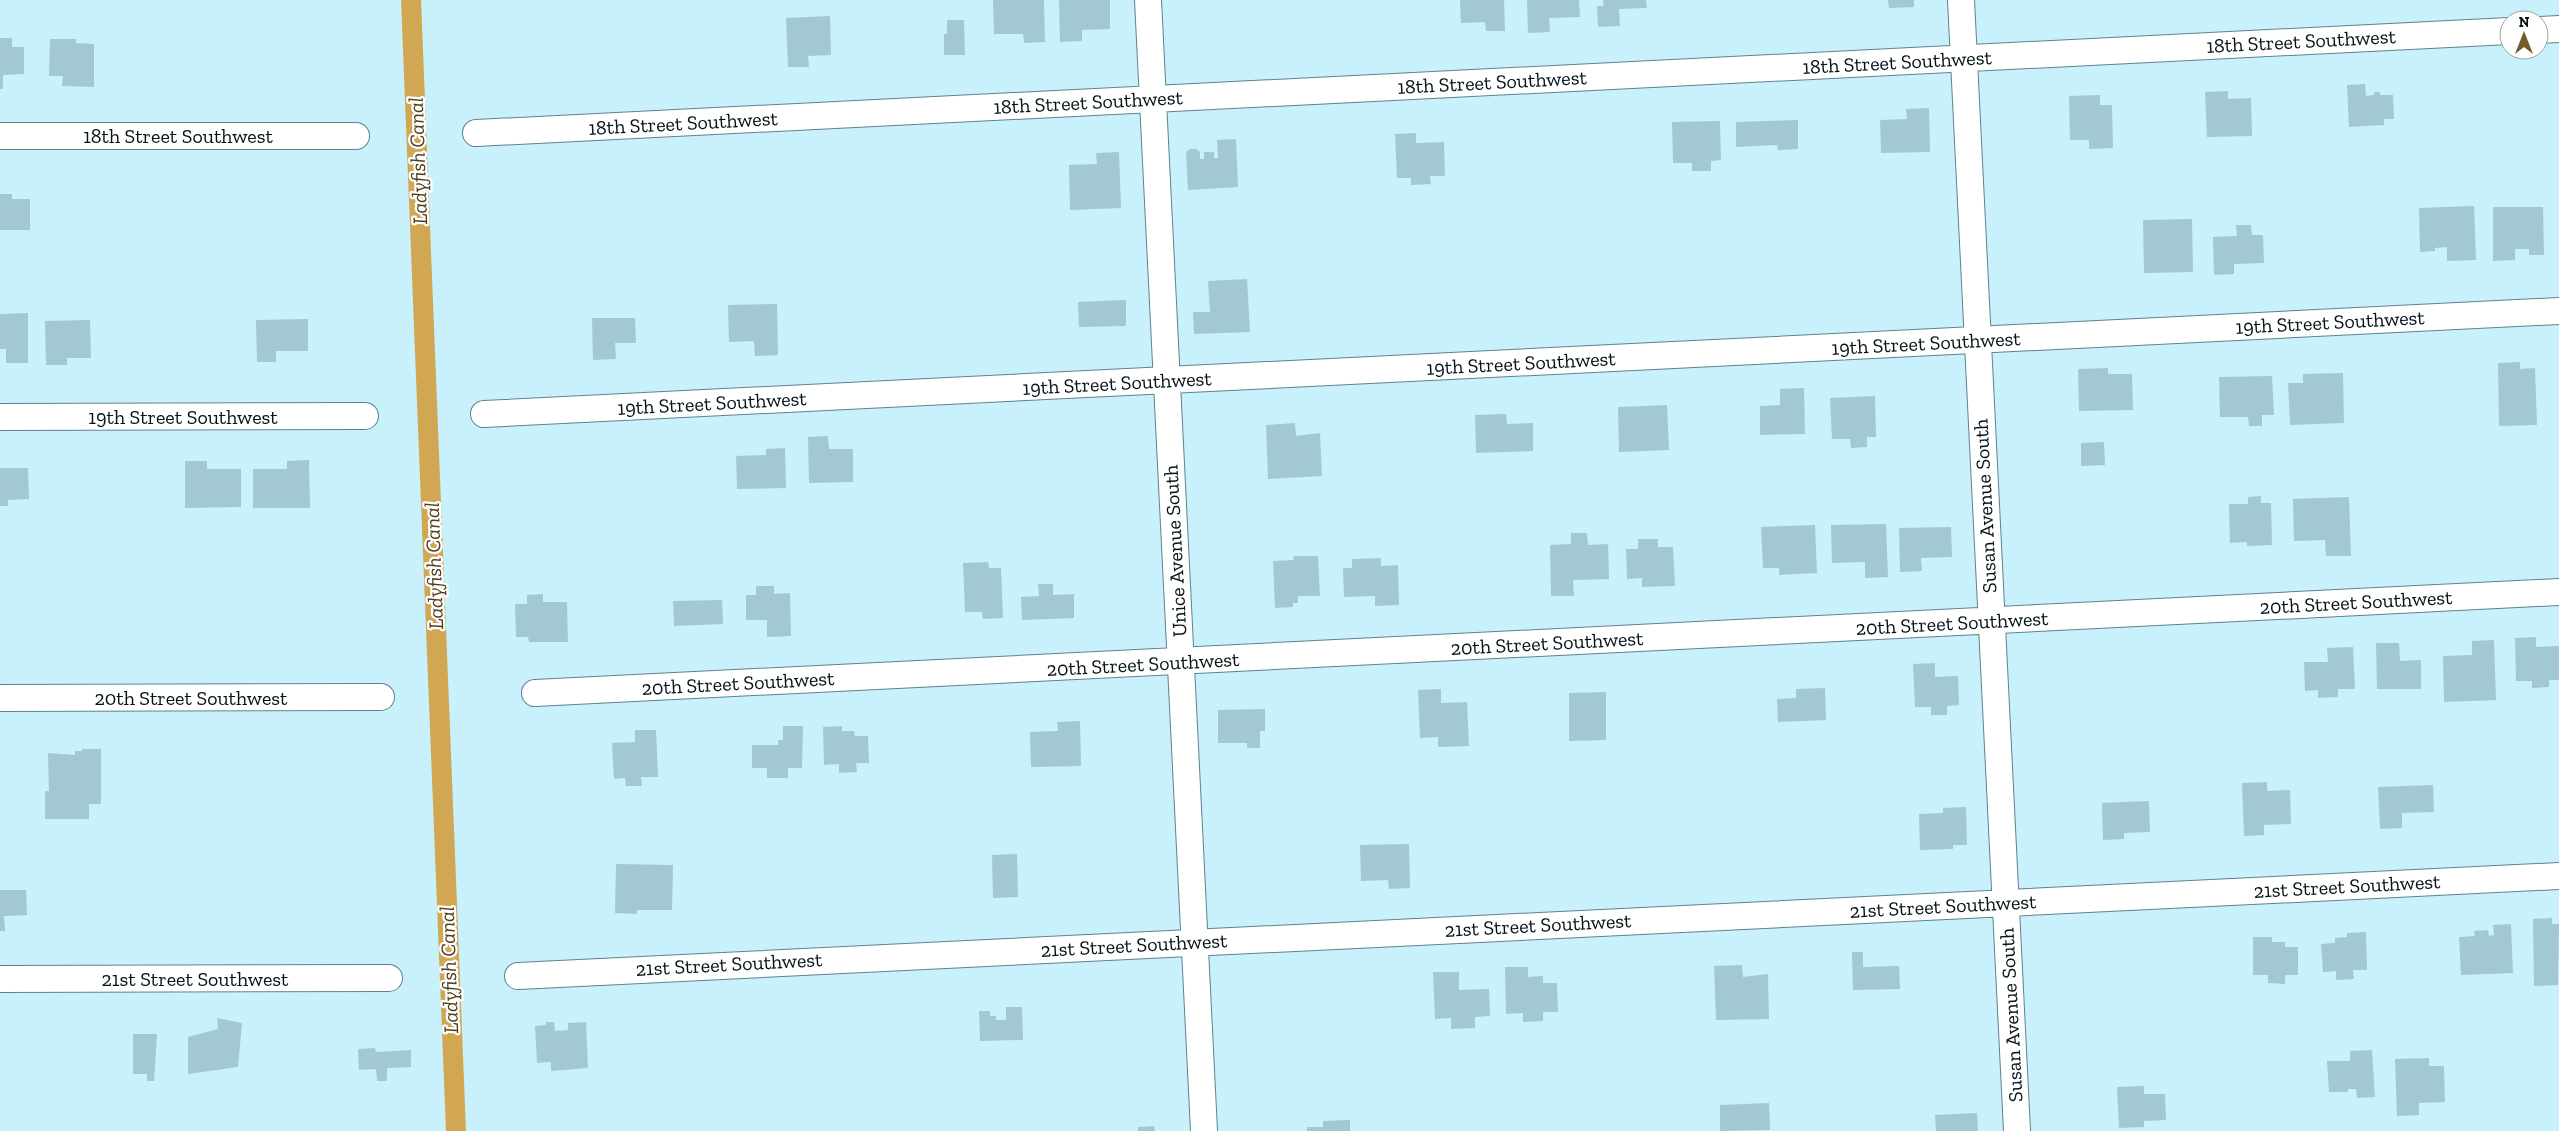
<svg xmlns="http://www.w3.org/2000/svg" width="2559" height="1131" font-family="'Zilla Slab',serif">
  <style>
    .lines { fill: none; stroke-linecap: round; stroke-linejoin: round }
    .canal { stroke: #d2a754; stroke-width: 20 }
    .building { fill: #a1c8d3 }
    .minor-casing { stroke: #5e828d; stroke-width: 28 }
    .minor { stroke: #fff; stroke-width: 26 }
    .labels { text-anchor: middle; stroke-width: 4.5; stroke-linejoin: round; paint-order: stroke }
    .street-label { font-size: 20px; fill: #051317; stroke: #fff }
    .water-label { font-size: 21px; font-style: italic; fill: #503d1a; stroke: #fff }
  </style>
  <rect width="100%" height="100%" fill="#c9f1fc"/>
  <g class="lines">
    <path class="canal" d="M411 0 456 1131"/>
  </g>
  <path class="building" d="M993 0H1044L1045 42 1024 43 1023 34H994Z
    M1059 0H1110V29L1082 30V41L1060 42Z
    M1460 0H1504L1505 31H1486L1485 22 1461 23Z
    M1527 0H1579L1580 17 1549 18 1550 32 1528 33Z
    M1603 0H1646L1647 8 1619 9 1620 26 1598 27 1597 6H1604Z
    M1888 0H1914V7L1889 8Z
    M830 16 831 55 808 56 809 67H788L786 18Z
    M947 20H964L965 55H944V34H947Z
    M0 38H12V47H24V74L3 75V89H0Z
    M50 39H76V43L94 44V87L62 86 63 76H49Z
    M2365 84 2366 96 2374 95V92H2380V95H2393L2394 119H2384V125L2349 127 2347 85Z
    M2228 91V99L2251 98 2252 136 2207 137 2205 92Z
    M2100 95V105H2112L2113 148 2089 149V140H2070L2069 96Z
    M1929 108 1930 152 1881 153 1880 120 1907 119 1906 109Z
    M1798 120V149L1778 150 1777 145 1736 147V122Z
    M1720 121 1721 160 1711 161V171H1692V163H1673L1672 122Z
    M1416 133V143L1444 142 1445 176H1430L1431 184 1411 185V178H1397L1395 134Z
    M1236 139 1238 187 1188 190 1186 152 1190 149H1196L1200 152V159H1204V152H1214V158H1218L1217 140Z
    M1119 152 1121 208 1070 210 1069 165 1097 164 1096 153Z
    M0 194H12V199H30V230H0Z
    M2474 206 2476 260 2447 261V247L2435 248V251L2420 252 2419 208Z
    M2493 207H2543L2544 255H2529V249H2515V260L2493 261Z
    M2192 219 2193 272 2144 273 2143 220Z
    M2236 225H2251L2252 235H2263L2264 263 2234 264V274L2214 275 2213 237 2237 236Z
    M1247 279 1250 332 1194 334 1193 312H1210L1208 281Z
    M1126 300V326L1079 327 1078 302Z
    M777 304 778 355 755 356 754 341 729 342 728 305Z
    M28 313V363H6V349H0V314Z
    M592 318H635L636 343H615L616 359 593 360Z
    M308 319V351H276V362H257L256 320Z
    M90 320 91 358H67V365H46L45 321Z
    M2520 362V369L2535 368 2537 425 2499 426 2498 363Z
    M2108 368V374H2132L2133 410 2079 411 2078 369Z
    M2343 373 2344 423 2290 425 2288 383H2303V374Z
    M2272 376 2274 415H2262V426H2249L2248 417H2220L2219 377Z
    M1804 388 1805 434 1760 435V406L1780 405V389Z
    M1875 396 1876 437H1867V447L1851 448 1850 439H1832L1830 398Z
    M1667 405 1669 450 1619 452 1618 407Z
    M1506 414 1507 424 1533 423V451L1476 453 1475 415Z
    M1295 423 1296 436 1320 433 1322 476 1268 479 1266 425Z
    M828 436 829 449H853V482L809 483 808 437Z
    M2104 442 2105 465 2081 466V443Z
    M785 448 786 488 737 489 736 456 766 455V449Z
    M309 460 310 508H253V469H287V461Z
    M185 461H207V469H241V507L185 508Z
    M0 468H28L29 499 8 500V506H0Z
    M2261 496V503H2271L2272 545 2247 546V542L2230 543 2229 504H2248V497Z
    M2349 497 2351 556H2326L2325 540 2294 541 2293 499Z
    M1886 524 1888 577 1865 578V562L1832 563 1831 525Z
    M1815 525 1817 573 1779 575V568H1763L1761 527Z
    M1951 527 1952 557 1921 558 1922 571 1900 572 1899 528Z
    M1571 533H1587L1588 545 1608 544 1609 579 1573 580 1574 596H1551L1550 545 1571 544Z
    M1638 539H1658V547H1673L1675 586 1642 587V578L1627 579 1626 549H1638Z
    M1293 556H1318L1320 596H1298V603H1293V607L1275 608 1273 561 1294 560Z
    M1381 558V566L1398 565 1399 605 1375 606V596L1344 597 1343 568H1352V559Z
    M988 562 989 568H1001L1003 618 983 619 982 612H965L963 563Z
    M1038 584H1053V595L1074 594V618L1022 620 1021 597 1039 596Z
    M756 586H774V594L790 593 791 636 767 637V620H746V595H756Z
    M543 594V602H567L568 642H529L528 637H516L515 604H527V595Z
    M722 600 723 624 674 626 673 601Z
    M2536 637V647L2559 646V680H2549V687L2532 688V681H2516L2515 638Z
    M2494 640 2496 700 2444 702 2443 656 2472 655V641Z
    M2376 643H2399L2400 661 2421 660V689H2377Z
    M2353 647 2355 689H2338V697L2318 698V690L2305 691 2304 662H2328L2327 648Z
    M1935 663V677L1958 676 1959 705 1947 706V715H1931V707H1915L1913 664Z
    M1825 688 1826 720 1778 722 1777 699 1796 698V689Z
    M1441 689V703L1467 702 1469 746 1438 747V737L1420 738 1418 690Z
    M1606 692V740L1569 741V693Z
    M1265 709V731H1260V748H1247V743H1218V710Z
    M1080 721 1081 766 1031 767 1030 732 1058 731 1057 722Z
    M783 726H803L802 768H788V778H767V768H752V745H778V740H783Z
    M842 726V731H854L855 736H868L869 763H856L857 772 839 773V764L824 765 823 727Z
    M635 730H656L658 777H641L642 786H626L625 778 614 779 612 743 635 742Z
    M82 749H101V804H89V819H45V791H49L48 753 75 755V751H82Z
    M2267 782V791L2290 790 2291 824 2264 825V835L2244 836 2242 783Z
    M2433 785 2434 812 2402 813V828L2380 829 2378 787Z
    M2149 801 2150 832 2124 833V839L2103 840 2102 803Z
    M1966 807 1967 845H1953V849L1920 850 1919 814 1943 813V808Z
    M1409 844 1410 888 1389 889 1388 880 1361 881 1360 845Z
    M1017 854 1018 897 993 898 992 855Z
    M616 864 673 865 672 910H637V914L615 913Z
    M0 890H26L27 915 4 916 5 931H0Z
    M2552 918V924H2559L2558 985 2534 986 2533 919Z
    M2511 924 2513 973 2461 975 2459 937 2475 936 2474 931 2488 930 2489 936 2494 935 2493 925Z
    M2366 932 2367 970H2353L2354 979 2336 980V971L2323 972 2321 944 2335 943V938L2347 937V933Z
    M2253 937H2272V942H2285V947H2298V975H2285V984L2268 983V975H2253Z
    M1852 952H1863V967L1899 966 1900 989 1853 990Z
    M1742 965 1743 977 1768 974 1769 1019 1716 1020 1714 966Z
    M1505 967H1528V977L1543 976V983H1557L1558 1012H1543V1021L1523 1022V1013L1506 1014Z
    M1433 972H1459V990L1489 989 1490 1016 1475 1017V1028L1451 1029V1018L1435 1019Z
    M1006 1007H1022L1023 1040 980 1041 979 1011H990V1016H996V1020H1006Z
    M217 1018 242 1023 238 1067 188 1074V1037L218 1029Z
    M546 1022H554L555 1031 568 1030V1023L586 1022 588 1068 551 1071V1062L537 1063 535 1026 546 1025Z
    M133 1034H157L154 1081H147V1074H133Z
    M375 1048 376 1052 411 1050V1067L387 1068V1081H377L376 1069 359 1070 358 1049Z
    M2372 1050 2375 1097 2357 1098 2356 1089H2348V1092H2329L2327 1061H2350V1051Z
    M2429 1058V1066H2444L2445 1102 2419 1103V1115L2397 1116 2395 1059Z
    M2144 1086V1094H2165L2166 1120 2144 1121V1127L2119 1128 2117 1087Z
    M1769 1103 1770 1130 1720 1131V1105Z
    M1977 1113 1978 1131H1936L1935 1115Z
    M1350 1120V1131H1307V1127H1323V1121Z
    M1154 1126 1155 1131H1138V1127Z"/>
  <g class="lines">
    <g class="minor-casing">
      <path id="minor" d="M1148 0 1204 1131
        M1961 0 2017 1131
        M2539 30 2559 29
        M476 133 2509 31
        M0 136H356
        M484 414 2559 311
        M0 417 365 416
        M535 693 2559 592
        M0 698 381 697
        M518 976 2559 876
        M0 979 389 978"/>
    </g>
    <use href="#minor" class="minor"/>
  </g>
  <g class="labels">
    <g class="street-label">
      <text transform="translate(2301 41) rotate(-3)" y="7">18th Street Southwest</text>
      <text transform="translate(1897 62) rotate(-3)" y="7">18th Street Southwest</text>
      <text transform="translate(1492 82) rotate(-3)" y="7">18th Street Southwest</text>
      <text transform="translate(1088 102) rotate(-3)" y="7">18th Street Southwest</text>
      <text transform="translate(683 123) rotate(-3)" y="7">18th Street Southwest</text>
      <text x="178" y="143">18th Street Southwest</text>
      <text transform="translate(2330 322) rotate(-3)" y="7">19th Street Southwest</text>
      <text transform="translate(1926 343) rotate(-3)" y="7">19th Street Southwest</text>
      <text transform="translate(1521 363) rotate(-3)" y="7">19th Street Southwest</text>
      <text transform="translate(1117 383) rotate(-3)" y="7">19th Street Southwest</text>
      <text transform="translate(712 403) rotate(-3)" y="7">19th Street Southwest</text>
      <text x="183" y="424">19th Street Southwest</text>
      <text transform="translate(1985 506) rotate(-93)" y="7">Susan Avenue South</text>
      <text transform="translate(1175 551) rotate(-93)" y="7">Unice Avenue South</text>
      <text transform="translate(2356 602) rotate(-3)" y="7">20th Street Southwest</text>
      <text transform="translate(1952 623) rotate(-3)" y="7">20th Street Southwest</text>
      <text transform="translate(1547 643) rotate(-3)" y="7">20th Street Southwest</text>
      <text transform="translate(1143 664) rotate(-3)" y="7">20th Street Southwest</text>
      <text transform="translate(738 683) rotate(-3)" y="7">20th Street Southwest</text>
      <text x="191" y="705">20th Street Southwest</text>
      <text transform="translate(2347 886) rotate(-3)" y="7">21st Street Southwest</text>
      <text transform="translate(1943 906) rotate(-3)" y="7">21st Street Southwest</text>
      <text transform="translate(1538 925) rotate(-3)" y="7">21st Street Southwest</text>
      <text transform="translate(1134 945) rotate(-3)" y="7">21st Street Southwest</text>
      <text transform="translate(729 964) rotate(-3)" y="7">21st Street Southwest</text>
      <text x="195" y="986">21st Street Southwest</text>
      <text transform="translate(2011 1015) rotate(-93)" y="7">Susan Avenue South</text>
    </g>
    <g class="water-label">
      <text transform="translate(418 161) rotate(-92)" y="7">Ladyfish Canal</text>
      <text transform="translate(434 566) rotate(-92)" y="7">Ladyfish Canal</text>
      <text transform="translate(449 970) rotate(-92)" y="7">Ladyfish Canal</text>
    </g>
  </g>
  <g transform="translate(2524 35)"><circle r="24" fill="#ffffff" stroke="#9ba1a2"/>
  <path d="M0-4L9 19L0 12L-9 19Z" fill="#735b2c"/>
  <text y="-8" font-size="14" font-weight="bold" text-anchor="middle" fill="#051317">N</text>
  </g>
</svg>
